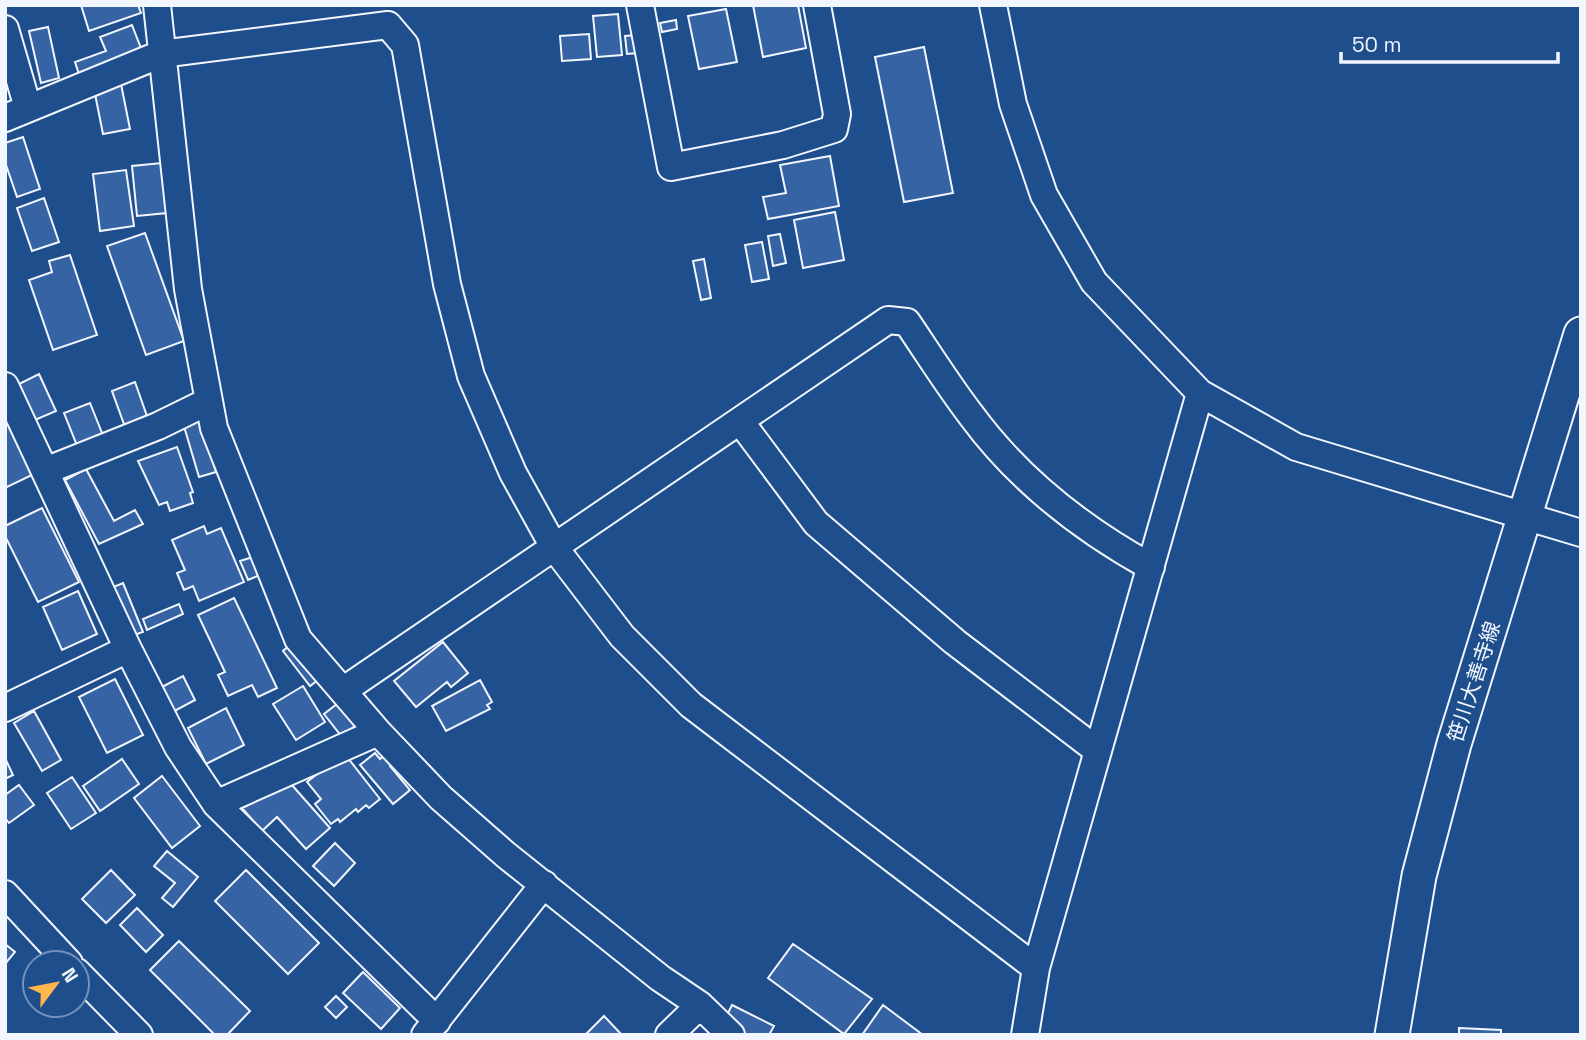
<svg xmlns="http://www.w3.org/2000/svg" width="1586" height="1040" font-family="'Space Grotesk','Noto Sans JP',sans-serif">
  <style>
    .building { fill: #3563a3; stroke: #f2f6ff; stroke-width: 2 }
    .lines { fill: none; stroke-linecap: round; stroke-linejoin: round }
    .minor-casing { stroke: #f2f6ff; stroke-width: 30 }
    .tertiary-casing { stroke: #f2f6ff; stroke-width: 37 }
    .minor { stroke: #1f4e8c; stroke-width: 26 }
    .tertiary { stroke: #1f4e8c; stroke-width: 33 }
    .labels { text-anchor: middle; stroke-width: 5; stroke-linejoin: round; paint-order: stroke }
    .street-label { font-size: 21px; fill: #f2f6ff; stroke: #1f4e8c }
  </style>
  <rect width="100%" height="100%" fill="#1f4e8c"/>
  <path class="building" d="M81 5H138L141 13 89 31Z
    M753 5H798L806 48 763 57Z
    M726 9 737 62 699 69 688 16Z
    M618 14 622 55 597 57 593 16Z
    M676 20 677 29 662 32 660 23Z
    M132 25 142 51 79 74 75 62 106 51 100 37Z
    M48 27 59 78 41 83 29 31Z
    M589 34 591 59 562 61 560 36Z
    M636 35 637 53 627 54 625 36Z
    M924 47 953 193 904 202 875 57Z
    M121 84 130 129 103 134 94 89Z
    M23 137 40 189 17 197 5 162V143Z
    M830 156 839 206 768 219 763 197 786 193 780 165Z
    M162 163 167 213 137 216 132 166Z
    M126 170 134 226 100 231 93 174Z
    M44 198 59 242 32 251 17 208Z
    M835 212 844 260 803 268 794 220Z
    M145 233 184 341 146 355 107 246Z
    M780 234 786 263 773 266 768 236Z
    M762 242 769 279 752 282 745 245Z
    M70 255 97 335 53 350 29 280 52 272 49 261Z
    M704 259 711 298 701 300 693 261Z
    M39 374 56 411 35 420 19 384Z
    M135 382 148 419 125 427 112 391Z
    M90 403 104 438 78 448 64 413Z
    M5 415 34 474 5 488Z
    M200 418 216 472 199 477 183 423Z
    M177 447 193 492 190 493 193 503 170 511 167 502 159 505 138 461Z
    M86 469 114 521 135 510 143 524 99 544 65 480Z
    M42 508 79 582 38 602 5 536V526Z
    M204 526 207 534 221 528 244 582 199 601 193 586 184 590 177 573 185 570 172 540Z
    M253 557 260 575 248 580 240 561Z
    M123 583 143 632 131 636 111 588Z
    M78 591 97 634 62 650 43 607Z
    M234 598 277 688 258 697 252 685 228 696 218 675 225 672 198 615Z
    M179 604 183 614 147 630 143 619Z
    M443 642 468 673 451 687 447 682 416 707 394 681Z
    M291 644 318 680 310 686 283 651Z
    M183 676 195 700 169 714 156 690Z
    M115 679 143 735 107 753 79 697Z
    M480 680 492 702 487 705 490 709 446 731 432 706Z
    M303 686 325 722 296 740 273 704Z
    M337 704 355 726 342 737 324 714Z
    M226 708 244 745 206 764 188 728Z
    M34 711 61 760 42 771 14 723Z
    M344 753 380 799 369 808 366 805 358 812 356 809 340 822 338 819 331 824 315 804 321 799 307 782Z
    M375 753 380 759 385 755 393 763 390 766 410 790 393 804 360 765Z
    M5 758 13 775 5 779Z
    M122 759 139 784 100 811 83 786Z
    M162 776 200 826 172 848 134 798Z
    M72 777 96 813 71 829 47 793Z
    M291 784 330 828 306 849 277 817 262 831 242 808Z
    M19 785 34 805 9 823 5 818V795Z
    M335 843 355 863 334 886 313 866Z
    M167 851 198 877 173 907 162 898 175 883 154 866Z
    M111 870 135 895 106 923 82 899Z
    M246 870 319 943 288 974 215 901Z
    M137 908 163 935 146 952 120 925Z
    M179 941 250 1011 227 1035H215L150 970Z
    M5 944 15 952 5 964Z
    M793 944 872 999 844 1034 768 978Z
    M363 972 400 1008 381 1029 343 993Z
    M336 996 347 1007 336 1018 325 1007Z
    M732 1005 774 1026 769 1035H745L723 1023Z
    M883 1005 923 1035H862Z
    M604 1016 622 1035H585Z
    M1459 1028 1501 1030V1035H1459Z"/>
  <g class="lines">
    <g class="minor-casing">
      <path id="minor" d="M157 5 188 289 214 428 298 639 378 732 216 804
        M640 5 671 167 783 145 834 129 837 114 817 5
        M993 5 1013 104 1044 195 1094 282 1200 393 1296 447 1581 533
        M5 29 28 108
        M5 118 161 54 388 25 405 45 447 284 471 376 513 473 554 547 622 636 691 705 1036 968 1200 393
        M5 386 128 649 178 747 216 804 437 1021
        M740 421 816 523 955 642 1098 751
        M45 471 158 426 207 402
        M344 690 888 320 907 322C928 353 948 385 971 415 1018 479 1082 529 1151 567
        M5 708 128 649
        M378 732 441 798 506 855 660 978 700 1005 731 1035
        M5 894 69 963
        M77 972 139 1035
        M425 1035 544 884
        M669 1035 700 1005
        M1025 1035 1036 968"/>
    </g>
    <g class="tertiary-casing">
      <path id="tertiary" d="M1392 1035 1419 876 1454 744 1581 334"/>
    </g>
    <use href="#minor" class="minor"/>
    <use href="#tertiary" class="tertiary"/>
  </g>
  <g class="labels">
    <g class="street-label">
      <text transform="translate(1474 682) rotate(-72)" y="7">笹川大善寺線</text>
    </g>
  </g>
  <rect width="1586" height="1040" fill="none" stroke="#f2f6ff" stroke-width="14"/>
  <g transform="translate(56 984) rotate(58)"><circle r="33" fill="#1f4e8c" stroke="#7391ba" stroke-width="2"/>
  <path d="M0-5L12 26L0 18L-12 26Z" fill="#ffb74d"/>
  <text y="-10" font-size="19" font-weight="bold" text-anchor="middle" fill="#f2f6ff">N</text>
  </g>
  <path d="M1341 52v10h217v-10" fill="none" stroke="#f2f6ff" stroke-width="3.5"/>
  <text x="1352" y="52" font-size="21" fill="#f2f6ff" stroke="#1f4e8c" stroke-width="5" paint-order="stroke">50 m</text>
</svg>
